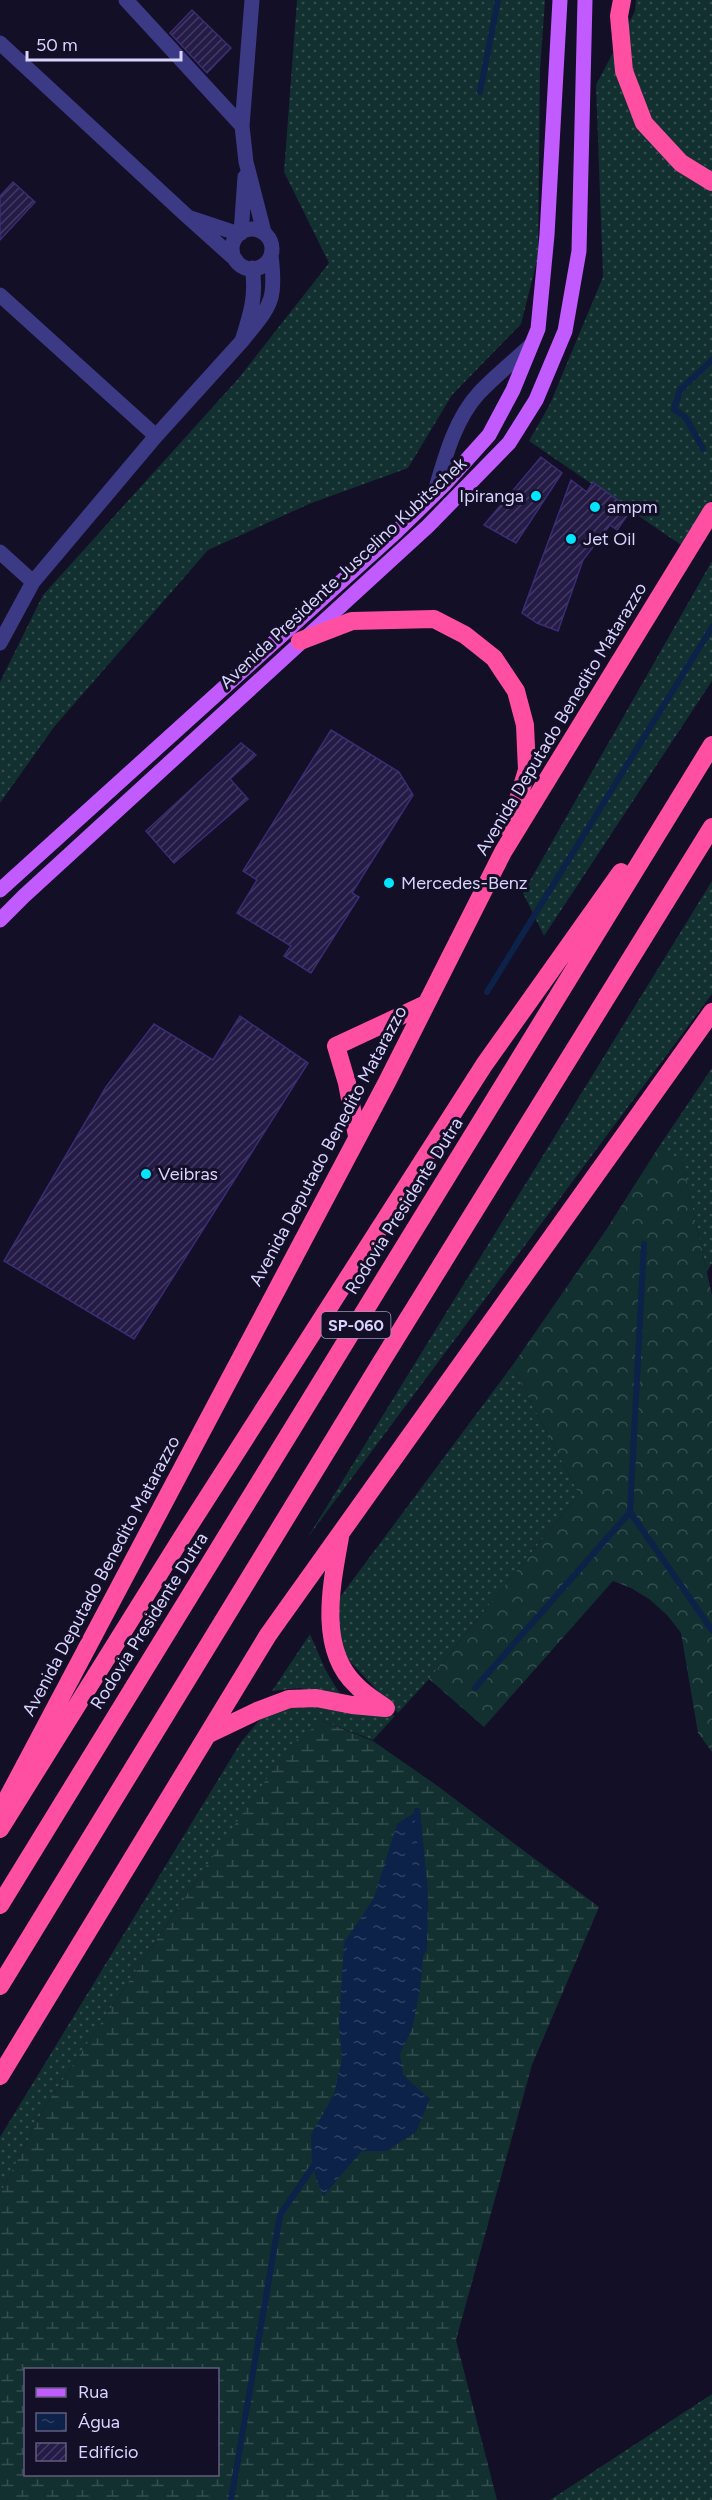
<svg xmlns="http://www.w3.org/2000/svg" width="712" height="2500" font-family="Figtree,sans-serif">
  <style>
    .grass { fill: url(#grass-dots) }
    .forest { fill: url(#forest-crowns) }
    .wetland { fill: url(#wetland-marsh); fill-rule: evenodd }
    .water { fill: url(#water-ripples) }
    .lines { fill: none; stroke-linecap: round; stroke-linejoin: round }
    .stream { stroke: #0c2248; stroke-width: 6 }
    .building { fill: url(#building-hatch); stroke: #3b2d73; stroke-width: 1.5 }
    .minor { stroke: #3d3a85; stroke-width: 15 }
    .major { stroke: #c25bff; stroke-width: 15 }
    .highway { stroke: #ff4fa3; stroke-width: 18 }
    .poi-dot { fill: #00e5ff; stroke: #130f26; stroke-width: 2 }
    .labels { text-anchor: middle; stroke-width: 6; stroke-linejoin: round; paint-order: stroke }
    .shield { fill: #130f26; stroke: #9e99be; stroke-width: 1.5 }
    .shield-label { font-size: 16px; font-weight: bold; fill: #d9d4ff }
    .poi-label { font-size: 18px; fill: #d9d4ff; stroke: #130f26; text-anchor: start }
    .street-label { font-size: 18px; fill: #d9d4ff; stroke: #130f26 }
  </style>
  <defs>
    <pattern id="grass-dots" width="8" height="8" patternUnits="userSpaceOnUse" patternTransform="scale(1.5)"><rect width="8" height="8" fill="#12302f"/><path d="M2 2h.1M6 6h.1" fill="none" stroke="#344d4e" stroke-width="1.8" stroke-linecap="round"/></pattern>
    <pattern id="forest-crowns" width="20" height="18" patternUnits="userSpaceOnUse" patternTransform="scale(1.5)"><rect width="20" height="18" fill="#12302f"/><path d="M2 6a3 3 0 1 1 6 0M12 15a3 3 0 1 1 6 0" fill="none" stroke="#344d4e"/></pattern>
    <pattern id="wetland-marsh" width="20" height="14" patternUnits="userSpaceOnUse" patternTransform="scale(1.5)"><rect width="20" height="14" fill="#12302f"/><path d="M1 5h8M5 5V1M11 12h8M15 12V8" fill="none" stroke="#344d4e"/></pattern>
    <pattern id="water-ripples" width="26" height="14" patternUnits="userSpaceOnUse" patternTransform="scale(1.5)"><rect width="26" height="14" fill="#0c2248"/><path d="M2 4q2-2 4 0t4 0M15 11q2-2 4 0t4 0" fill="none" stroke="#2f4163"/></pattern>
    <pattern id="building-hatch" width="6" height="6" patternUnits="userSpaceOnUse" patternTransform="scale(1.5)"><rect width="6" height="6" fill="#241b47"/><path d="M-1 1l2-2M0 6l6-6M5 7l2-2" fill="none" stroke="#433b63"/></pattern>
  </defs>
  <rect width="100%" height="100%" fill="#130f26"/>
  <path class="grass" d="M297 0H545L540 71 538 257 521 324 452 395 408 468 309 504 208 550 54 727 0 803V682L43 595 238 379 329 263 284 172Z
    M636 0H712V500L684 547 529 441 550 404 603 277 596 85 635 11Z
    M712 561V681L544 936 523 893Z
    M712 881V994L308 1537Z
    M712 1068V1263L707 1272 682 1161 658 1148Z
    M512 1366 579 1494 429 1679 398 1713 344 1655 335 1628 340 1597Z
    M310 1634 326 1671 342 1697 299 1688 272 1691Z
    M295 1706 386 1711 395 1716 373 1740 323 1721 200 1875 44 2108 0 2194V2137L241 1742 261 1718Z
    M712 2394V2500H550Z"/>
  <path class="forest" d="M658 1148 682 1160 712 1295V1752L698 1733 681 1633 667 1615 649 1599 631 1588 613 1581 484 1727 429 1679 579 1494 512 1366 606 1230Z"/>
  <path class="wetland" d="M323 1721 373 1741 439 1787 599 1907 532 2065 456 2340 497 2500H0V2194L44 2108 200 1875 290 1745ZM26 2370H218V2474H26Z"/>
  <path class="water" d="M417 1811 425 1893 424 1949 420 1989 412 2029 400 2054 403 2075 430 2099 416 2132 386 2151H362L323 2196 312 2166 311 2135 334 2094 342 2059 339 2024 344 1943 374 1898 397 1824Z"/>
  <g class="lines">
    <path class="stream" d="M480 92 498 0
      M703 449 686 418 674 409 680 390 712 360
      M487 992 712 627
      M630 1512 712 1630
      M475 1688 630 1512 644 1244
      M417 1811 425 1893 424 1949 419 1954
      M231 2500 280 2215 316 2162"/>
  </g>
  <path class="building" d="M192 10 231 48 207 73 170 33Z
    M13 182 35 202 0 240V196Z
    M541 457 562 473 516 543 484 525Z
    M571 480 587 492 593 482 631 510 617 530 610 525 583 560 558 631 537 623 522 613Z
    M331 730 399 772 413 795 352 893 359 897 311 973 284 956 291 946 237 913 257 880 243 871Z
    M241 743 256 755 230 779 248 799 174 863 146 831Z
    M240 1016 308 1063 134 1339 4 1261 106 1087 154 1024 213 1060Z"/>
  <g class="lines">
    <path class="minor" d="M126 0 242 126
      M252 0 242 126 246 162 264 232
      M0 43 188 217
      M232 249a20 20 0 1 1 40 0a20 20 0 1 1-40 0Z
      M241 233 245 177
      M236 260 188 217 239 234
      M252 268C257 295 250 316 242 341 270 306 277 302 271 256
      M0 295 156 436
      M434 495C444 461 454 420 479 393 495 376 514 361 531 345
      M0 552 33 582
      M0 643 33 582 156 436 242 341"/>
    <path class="major" d="M0 890 396 532 444 485 489 435 513 390 538 329 547 235 560 0
      M0 920 24 896 428 526 509 443 536 400 565 331 579 251 585 0"/>
    <path class="highway" d="M622 0 619 16 624 71 644 123 681 163 712 182
      M300 641 352 621 434 619 465 635 494 658 516 691 525 725 527 770 509 829
      M357 1136 347 1083 336 1046 426 1004
      M340 1537C332 1583 317 1648 356 1685 364 1694 376 1701 386 1708
      M207 1735 257 1711 289 1699 316 1698 352 1705 385 1708
      M0 1812 387 1082 503 852 712 511
      M0 1829 184 1534 484 1065 621 872
      M0 1905 712 745
      M0 1986 380 1364 712 827
      M0 2076 268 1635 712 1012"/>
  </g>
  <g class="poi-dot">
    <circle cx="536" cy="496" r="6"/>
    <circle cx="595" cy="507" r="6"/>
    <circle cx="571" cy="539" r="6"/>
    <circle cx="389" cy="883" r="6"/>
    <circle cx="146" cy="1174" r="6"/>
  </g>
  <g class="labels">
    <rect class="shield" x="321.5" y="1312" width="69" height="26" rx="4.5"/>
    <g class="shield-label">
      <text x="356" y="1331">SP-060</text>
    </g>
    <g class="poi-label">
      <text x="524" y="502" text-anchor="end">Ipiranga</text>
      <text x="607" y="513">ampm</text>
      <text x="583" y="545">Jet Oil</text>
      <text x="401" y="889">Mercedes-Benz</text>
      <text x="158" y="1180">Veibras</text>
    </g>
    <g class="street-label">
      <text transform="translate(343 573) rotate(-43)" y="6">Avenida Presidente Juscelino Kubitschek</text>
      <text transform="translate(561 719) rotate(-59)" y="6">Avenida Deputado Benedito Matarazzo</text>
      <text transform="translate(328 1146) rotate(-62)" y="6">Avenida Deputado Benedito Matarazzo</text>
      <text transform="translate(404 1206) rotate(-58)" y="6">Rodovia Presidente Dutra</text>
      <text transform="translate(101 1576) rotate(-62)" y="6">Avenida Deputado Benedito Matarazzo</text>
      <text transform="translate(149 1621) rotate(-58)" y="6">Rodovia Presidente Dutra</text>
    </g>
  </g>
  <rect x="24" y="2368" width="195" height="108" fill="#130f26" stroke="#625e7d" stroke-width="1.5"/>
  <rect x="36" y="2388" width="30" height="9" fill="#c25bff" stroke="#625e7d" stroke-width="1.5"/>
  <text x="78" y="2398" font-size="18" fill="#d9d4ff">Rua</text>
  <rect x="36" y="2413" width="30" height="18" fill="url(#water-ripples)" stroke="#625e7d" stroke-width="1.5"/>
  <text x="78" y="2428" font-size="18" fill="#d9d4ff">Água</text>
  <rect x="36" y="2443" width="30" height="18" fill="url(#building-hatch)" stroke="#625e7d" stroke-width="1.5"/>
  <text x="78" y="2458" font-size="18" fill="#d9d4ff">Edifício</text>
  <path d="M27 51v9h154v-9" fill="none" stroke="#d9d4ff" stroke-width="3"/>
  <text x="36" y="51" font-size="18" fill="#d9d4ff" stroke="#130f26" stroke-width="4.5" paint-order="stroke">50 m</text>
</svg>
